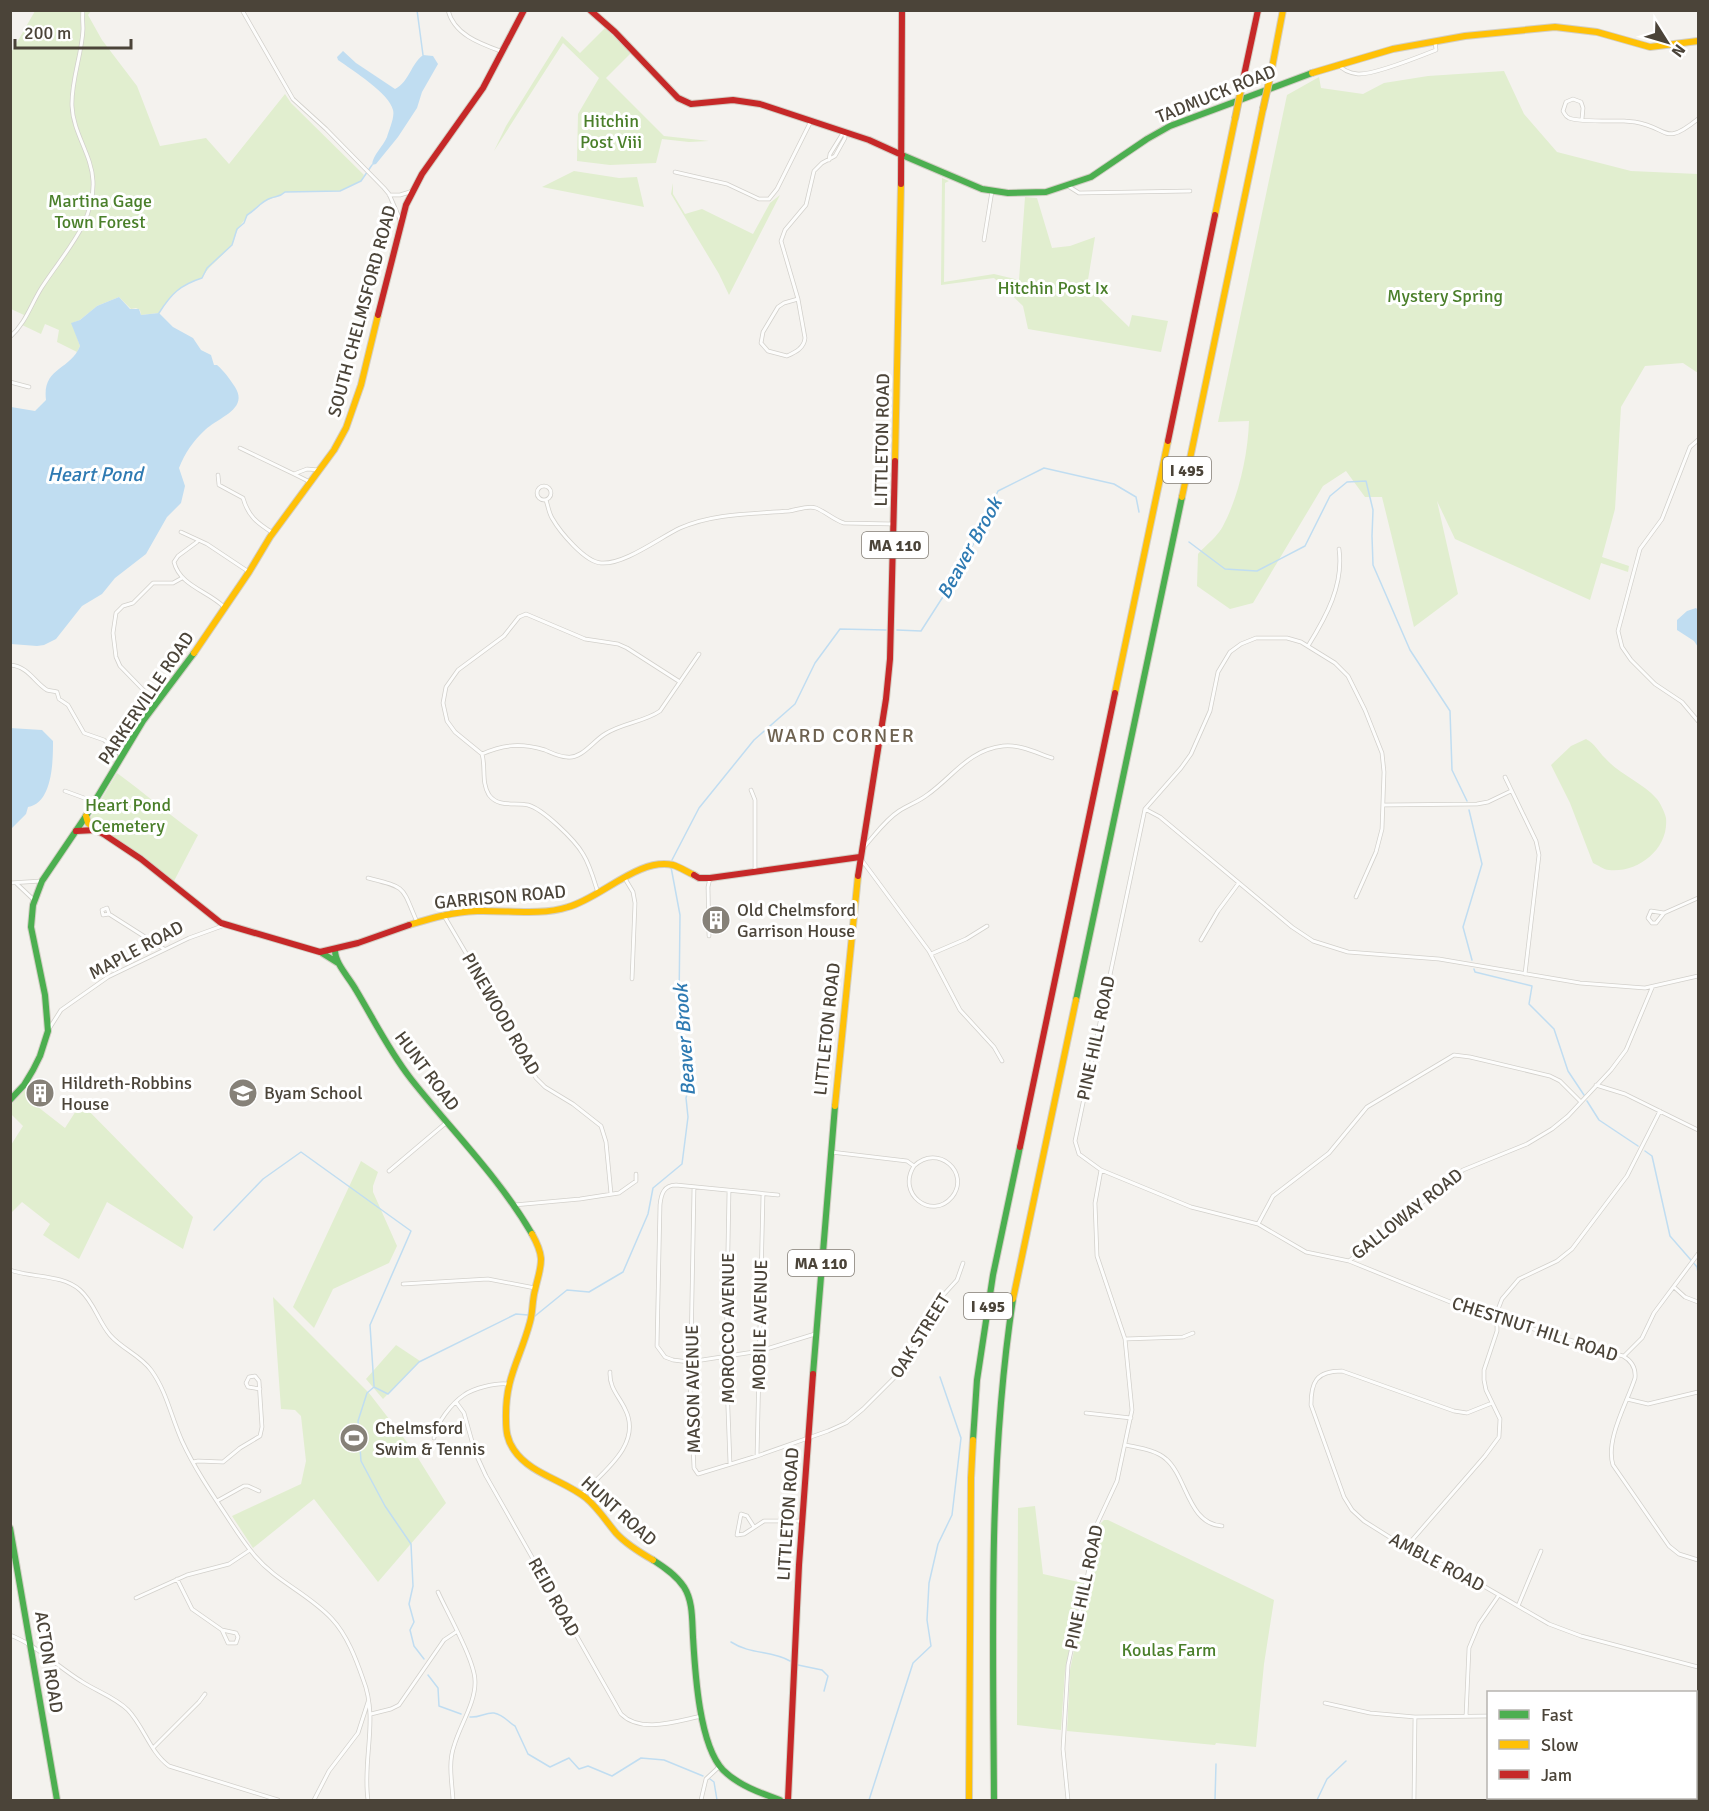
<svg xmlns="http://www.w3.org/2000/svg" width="1709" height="1811" font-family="Signika,sans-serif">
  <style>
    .green { fill: #e1eecf }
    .water { fill: #c0ddf1 }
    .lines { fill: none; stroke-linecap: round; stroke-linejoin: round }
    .stream { stroke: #c0ddf1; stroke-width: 1.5 }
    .street-casing { stroke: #d2d0cb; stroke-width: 4.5 }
    .fast-casing { stroke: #d3cfc5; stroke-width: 8 }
    .slow-casing { stroke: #d3cfc5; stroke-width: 8 }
    .jam-casing { stroke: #d3cfc5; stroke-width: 8 }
    .street { stroke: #fdfdfc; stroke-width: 3 }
    .fast { stroke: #4caf50; stroke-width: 6 }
    .slow { stroke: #ffc107; stroke-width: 6 }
    .jam { stroke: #c62828; stroke-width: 6 }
    .slow-bridge-casing { stroke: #ccbfa9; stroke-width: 8; stroke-linecap: butt }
    .slow-bridge { stroke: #ffc107; stroke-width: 6 }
    .labels { text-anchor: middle; stroke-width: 6; stroke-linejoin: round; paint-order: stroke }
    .shield { fill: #fff; stroke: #817c74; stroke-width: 1.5 }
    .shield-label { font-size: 16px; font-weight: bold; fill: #4b4439 }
    .street-label { font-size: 18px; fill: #4b4439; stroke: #fff }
    .park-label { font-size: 18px; fill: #4a7f2a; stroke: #fff }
    .poi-label { font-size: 18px; fill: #4b4439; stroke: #fff; text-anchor: start }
    .water-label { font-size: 20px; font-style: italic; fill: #2e7ab2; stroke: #fff }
    .neighbourhood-label { font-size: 20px; letter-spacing: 1.5px; fill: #6e6250; stroke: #fff }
  </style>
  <rect width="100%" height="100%" fill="#f4f2ee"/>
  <path class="green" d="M35 11H91L88 15 102 40 137 86 160 146 206 138 229 164 285 94 291 103 364 175 361 181 340 191 285 192C278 198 268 198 260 204 251 211 244 220 238 229 235 234 235 241 231 246 221 258 209 265 202 278 180 285 171 294 159 313L141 315 140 310 136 308 131 309 119 297 97 306 80 320 72 323 80 346 77 352 57 342 59 330 45 324 41 334 20 324 24 315 11 309 10 50 12 51Z
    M605 28 631 53 606 78 664 136 709 141 689 142 662 139 656 163 610 165 577 161 578 114 599 78 563 43 494 151 506 126 562 36 580 53Z
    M1504 71 1524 114 1557 152 1631 171 1698 174V373L1683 363 1645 366 1621 407 1615 509 1602 557 1629 566 1628 572 1601 563 1590 600 1455 539 1437 501 1458 594 1414 627 1382 497H1365L1346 471 1323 486 1253 603 1230 609 1197 586 1198 554C1206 545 1218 536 1223 526 1239 496 1248 454 1249 421L1218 422 1287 95 1319 77 1321 88 1363 94 1384 83 1428 76Z
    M574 171 619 178 637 177 644 207 542 187Z
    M942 178 949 181 945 183 944 282 994 274 1019 280 1025 197 1037 198 1052 248 1070 246 1095 237 1087 286 1129 327 1132 315 1168 321 1161 352 1028 329 1023 306 994 278 941 285Z
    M673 183V194L685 214 702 209 753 234 770 203 780 195 729 295 719 274 671 194Z
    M1586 739C1595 744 1598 751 1605 758 1619 774 1643 783 1656 798 1660 802 1665 813 1666 818 1669 849 1638 873 1609 870 1604 870 1598 865 1593 863L1570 803 1551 765 1571 746Z
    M117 773C145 793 170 816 198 835L174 881 135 852 96 827 89 820Z
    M27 1088 31 1092 29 1100 65 1128 81 1103 193 1217 183 1249 107 1202 79 1259 43 1235 50 1224 22 1202 11 1213V1145L23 1126 11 1114V1105Z
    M361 1161 378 1172 373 1186V1192L397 1246 389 1263 333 1289 314 1328 293 1307Z
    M273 1297 369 1393 413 1450 446 1503 378 1582 314 1499 253 1548 232 1516 301 1484 306 1461 301 1416 295 1410 281 1409Z
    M396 1345 420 1361 383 1399 366 1379Z
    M1035 1506 1043 1574 1083 1583 1065 1671 1061 1730 1017 1725 1018 1508Z
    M1104 1520H1108L1274 1600 1264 1664 1256 1747 1216 1743 1215 1745 1067 1731 1070 1670 1099 1525Z"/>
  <path class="water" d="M343 51 356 63 395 89C410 81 410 65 423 55L433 56 438 64 422 92 417 108 398 137 376 164 372 165C373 154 383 147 387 137 389 130 395 117 393 110 390 94 352 70 338 60L337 57Z
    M119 297 130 309H139L141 315 159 313 173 327 193 338 201 350 211 355 214 365H217C225 372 229 378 235 387 249 409 219 417 205 430 193 441 185 453 179 468L185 486 181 503 167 517 146 554 115 578 102 594 82 606 56 639 44 645 37 646 11 644V407L35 411 46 400C42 367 70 371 80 346L71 323 80 320 97 306Z
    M1696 608 1698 610V647L1694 641 1677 630V620L1687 611Z
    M10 728 42 730 53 741C53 760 53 803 28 807L26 814 11 829Z"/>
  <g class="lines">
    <path class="stream" d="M417 10 423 55
      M159 313C171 294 180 285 202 278L207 268 232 245 237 229 244 223 247 215C256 210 261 201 271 198 277 196 280 197 285 192L340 191 361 181 372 165
      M1189 542 1225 569 1257 571 1305 546 1330 496 1347 482 1366 481 1373 510 1372 536 1373 565 1410 650 1450 711 1452 770 1467 801
      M897 630 921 631 964 564 998 491 1044 468 1114 484 1136 497 1139 512
      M1469 810 1482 864 1463 927 1472 960
      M672 860 699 808 754 740 795 704 815 663 840 629 886 630
      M1474 969 1475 972 1532 986 1529 1004 1554 1029 1568 1071 1584 1095
      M1587 1101 1599 1120 1638 1146
      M1645 1151 1652 1156 1670 1236 1697 1267 1698 1273
      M214 1230 263 1179 301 1152 411 1231 370 1325 374 1386
      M535 1316 567 1290 589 1292 623 1272 648 1214 653 1188 682 1164 688 1117 686 1098 690 1083 682 1058 679 1006 680 915 671 867
      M731 1642C751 1655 771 1650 790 1661
      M424 1659 414 1646 410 1630 414 1622 409 1604 413 1586 411 1544 385 1506 361 1461 358 1421 367 1393 374 1387 388 1394 419 1362 516 1314 528 1315
      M798 1665 822 1670 828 1676 824 1691
      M428 1675 438 1688 439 1706 461 1714
      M470 1717C479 1718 486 1712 494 1713 504 1715 508 1722 515 1726L528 1754 550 1767 569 1758 579 1769 588 1766 612 1776 641 1758 664 1760 703 1776
      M710 1779 714 1782 717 1800
      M869 1800 913 1663 931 1646 927 1620 929 1583 938 1544 952 1515 961 1438 940 1377
      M1215 1800 1216 1764
      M1317 1800 1327 1779 1346 1761"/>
    <g class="street-casing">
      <path id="street" d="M242 10 293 99 326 129 384 188 389 194 401 222
        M448 10C454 35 481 44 503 52
        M1338 64C1343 71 1350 73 1358 74 1372 75 1421 56 1436 50L1435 41
        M1582 119 1583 108 1581 102 1573 99 1566 102 1563 111C1565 114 1565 116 1569 118 1579 122 1612 121 1624 121L1635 122C1670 128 1663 147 1698 119
        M829 160 830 154 843 133
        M675 172 727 184 759 199H769L777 189 811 121
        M1068 186 1079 193 1190 191
        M389 195H400L413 191
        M984 240 992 191
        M798 299 784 303 778 307 763 332 761 343 768 351 787 356C796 352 804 348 805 338L798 299 781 241 785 230 806 205 814 171 822 163 835 156 845 138V132
        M10 337C26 323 31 304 42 287 63 254 95 223 93 181 92 155 73 133 72 106 71 80 82 55 83 29 83 23 82 17 83 10
        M10 382 29 387
        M1698 440 1690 447 1662 519 1640 549 1618 631 1622 647 1631 660 1655 684 1682 702 1698 721
        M240 448 294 474 307 469 319 470
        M294 474 310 482
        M218 475 219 485 243 498C248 516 257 523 273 533
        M537 493a7 7 0 1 1 14 0a7 7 0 1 1-14 0Z
        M546 500C548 506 549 513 552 518 560 532 585 562 601 563 624 565 659 538 680 528 714 513 753 514 789 511 797 510 808 505 816 508 826 512 834 520 844 523L893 524
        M181 532 207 544 249 572
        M197 542 178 556 174 562C180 586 208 591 224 607
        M1308 646C1326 617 1344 585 1339 549
        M10 665C28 666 35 683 47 690 50 691 54 691 57 692L59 699 68 705 84 733 104 740 122 756
        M156 703 120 666 116 657 113 633 116 613 123 606 133 603 153 583H173L182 578
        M482 754C504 744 522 743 545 750 552 753 559 757 567 757 582 759 593 741 605 734 622 723 644 722 660 711L699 654
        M1505 777 1536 841 1539 855 1525 974
        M751 790 755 800V871
        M65 791 95 802
        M1384 805 1477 804 1488 802 1511 791
        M1145 809 1181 768 1191 754 1210 711 1218 672 1230 652 1241 644 1256 638H1287L1301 642 1335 663 1348 676 1365 710 1382 753 1384 772 1382 829 1376 852 1356 897
        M864 847C875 835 885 820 899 811 908 805 918 802 927 795 953 777 968 750 1003 746 1019 744 1037 753 1052 758
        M861 859 929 951 960 1010 994 1047 1002 1061
        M624 877 633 892 635 903 632 979
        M368 878C407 888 401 885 417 922
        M10 883 41 881
        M17 884 35 901
        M598 893C594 880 590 865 583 854 575 840 543 809 528 805 514 802 499 808 489 795 481 782 486 768 482 754L455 732 447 721 443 703 446 687 458 670 504 636 519 617 526 614 585 639 618 644 627 648 680 682
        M1664 913 1651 911 1648 918 1652 923H1656L1664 913 1698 898
        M109 914 103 915 102 910 107 908 109 914 164 949
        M443 914 497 1006 536 1078 545 1087 573 1104 601 1126 606 1142 611 1194
        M709 936 708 887 710 878
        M1201 940 1218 911 1238 884
        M931 954 966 939 987 926
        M49 1029 61 1010 108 977 189 938 225 925
        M1596 1085 1625 1094 1698 1130
        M831 1152 907 1161 914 1166C896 1194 932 1221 952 1197 971 1173 938 1143 914 1166
        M1101 1170 1191 1207 1258 1224 1306 1252 1349 1261 1463 1170 1527 1144 1552 1129 1568 1116 1611 1070 1626 1050 1652 988
        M389 1171 447 1122
        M694 1187 691 1350 689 1362 694 1468 698 1474 757 1456 828 1431 846 1423 863 1409 900 1372 926 1326 937 1302 957 1280 963 1263
        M729 1191 726 1356 730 1464
        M778 1195 676 1185C664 1185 661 1194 660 1205L657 1346 665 1357 673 1360 689 1362 760 1351 815 1334
        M514 1205 580 1199 619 1193 636 1181V1174
        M1258 1224 1273 1196 1329 1153 1367 1107 1454 1055 1470 1057 1550 1076 1560 1081 1581 1102
        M1349 1261 1470 1310 1623 1356C1632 1361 1636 1368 1635 1378 1627 1403 1605 1440 1613 1465L1669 1546 1679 1554 1698 1560
        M10 1270C32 1278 62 1274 80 1290 94 1302 98 1321 110 1335 122 1349 140 1355 151 1370 167 1392 171 1417 182 1441 194 1467 210 1491 226 1515 235 1529 244 1543 255 1556 277 1582 309 1594 332 1619 347 1635 356 1659 363 1679 379 1719 362 1760 368 1800
        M403 1284 488 1279 535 1288
        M1674 1287 1685 1297 1698 1302
        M1125 1339 1183 1337 1193 1333
        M1624 1356 1642 1338 1654 1313 1698 1254
        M1627 1399 1648 1404 1698 1392
        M456 1402 464 1413 475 1452 486 1476 621 1714C641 1734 677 1721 702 1716
        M1492 1403 1467 1413 1454 1411 1342 1371C1316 1371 1311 1382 1311 1405L1344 1497 1352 1510 1364 1521 1418 1555 1456 1570 1549 1624 1581 1636 1698 1667
        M1086 1413 1131 1418
        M434 1438C436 1423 452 1403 464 1395 474 1388 495 1383 507 1384
        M1126 1445C1139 1448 1156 1450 1166 1459 1187 1477 1188 1524 1222 1526
        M757 1456 763 1194
        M193 1462 198 1461 223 1462 240 1448 260 1436 262 1427 259 1381 255 1376 249 1377 246 1383 248 1387 260 1389
        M582 1494C603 1472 643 1444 625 1409 619 1396 609 1388 610 1372
        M217 1501 244 1486H248L259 1491
        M754 1527 747 1516 741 1514 737 1535 744 1534 764 1521H802
        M1406 1547 1485 1456 1499 1437 1500 1419 1486 1390 1484 1380V1370L1497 1331V1312L1502 1299 1519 1279 1557 1261 1572 1249 1627 1176 1660 1111
        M177 1579 192 1609 222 1630 228 1643H236L238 1637 236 1633 222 1630
        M438 1592C447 1612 475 1661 475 1681 476 1702 460 1725 454 1746 448 1763 452 1782 453 1800
        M136 1598 187 1575 229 1564 250 1550
        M1518 1606 1541 1551
        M10 1635C36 1645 57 1666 81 1681 96 1691 115 1697 128 1710 144 1727 150 1752 169 1766L278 1800
        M1325 1703 1370 1713 1415 1717 1488 1716
        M371 1714 391 1709 399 1705 444 1640 456 1632
        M1466 1716 1469 1648 1479 1624 1499 1595
        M153 1748 199 1702 205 1694
        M1696 1778 1698 1779
        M314 1800 329 1771 358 1733 368 1702
        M701 1800 706 1779 720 1766
        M1068 1800 1063 1749 1068 1665 1090 1564 1097 1524 1117 1481 1132 1410 1125 1339 1097 1256 1095 1203 1101 1170 1079 1154 1075 1141 1145 809 1160 817 1292 927 1313 941 1348 952 1439 959 1580 983 1645 988 1698 976
        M1414 1800 1415 1717
        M1517 1800V1798
        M1623 1800 1624 1798"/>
    </g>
    <g class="fast-casing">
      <path id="fast" d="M902 155 982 189 1008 193 1046 192 1091 177 1147 139 1170 126 1312 73
        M335 950C335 964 349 977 356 990 374 1020 389 1051 411 1079 452 1131 498 1176 532 1234
        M322 953 338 963
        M1076 1000 1182 497
        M10 1100 24 1085 33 1070 40 1056 48 1031 45 995 31 927 33 905 42 881 86 816 143 721 194 653
        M813 1374 835 1106
        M973 1440 977 1380 993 1275 1020 1147
        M10 1528 57 1800
        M653 1560C664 1567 676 1575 684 1587 693 1601 692 1620 693 1637 695 1671 699 1745 723 1770 738 1785 760 1793 780 1800
        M994 1800C993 1633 988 1464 1013 1299"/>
    </g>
    <g class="slow-casing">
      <path id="slow" d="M1271 73 1283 10
        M1312 73 1393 49 1465 36 1555 27 1597 32 1650 47 1698 41
        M1215 215 1235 119
        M895 461 901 184
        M1182 497 1263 109
        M194 653 249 572 270 537 334 450 346 428 361 385 378 315
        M1115 693 1168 441
        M86 816 88 823 96 830
        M409 925C432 918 452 912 477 911 506 910 540 916 568 907 601 898 639 857 673 865 680 867 687 872 694 875
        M835 1106 858 876
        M532 1234C546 1259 541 1264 535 1290 532 1301 533 1312 530 1322 520 1360 505 1377 506 1419 506 1431 507 1440 514 1450 530 1474 564 1480 586 1498 598 1508 606 1521 616 1533 626 1544 639 1552 653 1560
        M1013 1299 1076 1000
        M969 1800 971 1478 973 1440"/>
    </g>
    <g class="jam-casing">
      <path id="jam" d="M590 10 615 32 678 98 691 104 733 100 760 104 869 140 902 155
        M1243 80 1258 10
        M901 184 902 10
        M378 315 406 205 422 174 483 88 524 10
        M1168 441 1215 215
        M76 831 96 830 105 835 141 859 221 923 320 952 358 943 409 925
        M694 875 699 878H710L860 857
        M858 876 886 699 890 659 895 461
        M1020 1147 1115 693
        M788 1800 799 1565 813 1374"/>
    </g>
    <use href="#street" class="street"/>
    <use href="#fast" class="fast"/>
    <use href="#slow" class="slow"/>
    <use href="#jam" class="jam"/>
    <g class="slow-bridge-casing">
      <path id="slow-bridge" d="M1263 109 1271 73
        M1235 119 1243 80"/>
    </g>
    <use href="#slow-bridge" class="slow-bridge"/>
  </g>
  <defs>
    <g id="building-disc" transform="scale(1.5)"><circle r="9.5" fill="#868178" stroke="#fff"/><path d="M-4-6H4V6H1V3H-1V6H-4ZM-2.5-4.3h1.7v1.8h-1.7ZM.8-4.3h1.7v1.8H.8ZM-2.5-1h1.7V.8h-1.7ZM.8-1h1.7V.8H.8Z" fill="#fff"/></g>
    <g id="school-disc" transform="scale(1.5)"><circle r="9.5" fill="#868178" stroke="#fff"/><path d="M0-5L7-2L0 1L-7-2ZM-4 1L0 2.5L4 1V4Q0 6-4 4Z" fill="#fff"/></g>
    <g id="stadium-disc" transform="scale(1.5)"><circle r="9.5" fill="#868178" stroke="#fff"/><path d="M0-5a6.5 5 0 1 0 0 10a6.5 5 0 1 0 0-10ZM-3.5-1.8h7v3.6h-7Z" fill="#fff"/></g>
  </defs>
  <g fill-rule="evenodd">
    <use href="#building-disc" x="716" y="920"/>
    <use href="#building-disc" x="40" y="1093"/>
    <use href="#school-disc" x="243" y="1093"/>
    <use href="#stadium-disc" x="354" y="1438"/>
  </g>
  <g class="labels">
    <g class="shield">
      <rect x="1163" y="457" width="48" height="26" rx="4.5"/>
      <rect x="862" y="532" width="66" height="26" rx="4.5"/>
      <rect x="788" y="1250" width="66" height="26" rx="4.5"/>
      <rect x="964" y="1293" width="48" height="26" rx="4.5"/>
    </g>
    <g class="shield-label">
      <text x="1187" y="476">I 495</text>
      <text x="895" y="551">MA 110</text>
      <text x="821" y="1269">MA 110</text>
      <text x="988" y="1312">I 495</text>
    </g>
    <g class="street-label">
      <text transform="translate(1216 94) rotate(-22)" y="6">TADMUCK ROAD</text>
      <text transform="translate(362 311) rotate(-75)" y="6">SOUTH CHELMSFORD ROAD</text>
      <text transform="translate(882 440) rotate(-89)" y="6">LITTLETON ROAD</text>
      <text transform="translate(146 698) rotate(-56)" y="6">PARKERVILLE ROAD</text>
      <text transform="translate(500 897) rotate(-5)" y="6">GARRISON ROAD</text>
      <text transform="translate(136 950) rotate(-28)" y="6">MAPLE ROAD</text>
      <text transform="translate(501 1014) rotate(60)" y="6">PINEWOOD ROAD</text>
      <text transform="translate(827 1029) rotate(-84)" y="6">LITTLETON ROAD</text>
      <text transform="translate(1096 1038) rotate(-78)" y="6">PINE HILL ROAD</text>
      <text transform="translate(427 1071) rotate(53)" y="6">HUNT ROAD</text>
      <text transform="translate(1407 1214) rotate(-38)" y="6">GALLOWAY ROAD</text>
      <text transform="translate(760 1325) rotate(-89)" y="6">MOBILE AVENUE</text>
      <text transform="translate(728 1328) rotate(-90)" y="6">MOROCCO AVENUE</text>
      <text transform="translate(1535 1329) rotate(18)" y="6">CHESTNUT HILL ROAD</text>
      <text transform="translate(920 1336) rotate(-58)" y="6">OAK STREET</text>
      <text transform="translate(693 1389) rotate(-91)" y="6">MASON AVENUE</text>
      <text transform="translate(619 1511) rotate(42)" y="6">HUNT ROAD</text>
      <text transform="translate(788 1514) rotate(-86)" y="6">LITTLETON ROAD</text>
      <text transform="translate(1437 1562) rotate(28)" y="6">AMBLE ROAD</text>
      <text transform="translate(1084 1587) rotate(-78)" y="6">PINE HILL ROAD</text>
      <text transform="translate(554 1597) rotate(61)" y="6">REID ROAD</text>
      <text transform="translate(49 1662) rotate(81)" y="6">ACTON ROAD</text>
    </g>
    <g class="park-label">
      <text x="611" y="127">Hitchin<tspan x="611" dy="21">Post Viii</tspan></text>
      <text x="100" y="207">Martina Gage<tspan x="100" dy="21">Town Forest</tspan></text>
      <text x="1053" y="294">Hitchin Post Ix</text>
      <text x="1445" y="302">Mystery Spring</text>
      <text x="128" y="811">Heart Pond<tspan x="128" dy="21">Cemetery</tspan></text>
      <text x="1169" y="1656">Koulas Farm</text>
    </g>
    <g class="poi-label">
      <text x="737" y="916">Old Chelmsford<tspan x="737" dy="21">Garrison House</tspan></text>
      <text x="61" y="1089">Hildreth-Robbins<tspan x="61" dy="21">House</tspan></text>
      <text x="264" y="1099">Byam School</text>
      <text x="375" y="1434">Chelmsford<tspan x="375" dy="21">Swim &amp; Tennis</tspan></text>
    </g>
    <g class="water-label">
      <text x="95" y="481">Heart Pond</text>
      <text transform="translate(969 548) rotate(-61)" y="7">Beaver Brook</text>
      <text transform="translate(684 1040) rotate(-94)" y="7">Beaver Brook</text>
    </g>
    <g class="neighbourhood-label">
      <text x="841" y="742">WARD CORNER</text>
    </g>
  </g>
  <rect width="1709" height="1811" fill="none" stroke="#4b4439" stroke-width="24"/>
  <rect x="1487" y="1691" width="210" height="108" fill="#ffffff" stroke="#b7b4b0" stroke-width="1.5"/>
  <rect x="1499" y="1710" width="30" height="9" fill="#4caf50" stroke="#b7b4b0" stroke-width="1.5"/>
  <text x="1541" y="1721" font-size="18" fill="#4b4439">Fast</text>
  <rect x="1499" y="1740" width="30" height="9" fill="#ffc107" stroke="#b7b4b0" stroke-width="1.5"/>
  <text x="1541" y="1751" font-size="18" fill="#4b4439">Slow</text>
  <rect x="1499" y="1770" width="30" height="9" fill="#c62828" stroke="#b7b4b0" stroke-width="1.5"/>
  <text x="1541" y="1781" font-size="18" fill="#4b4439">Jam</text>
  <g transform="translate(1667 42) rotate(127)" stroke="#ffffff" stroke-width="4.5" paint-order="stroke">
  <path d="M0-4.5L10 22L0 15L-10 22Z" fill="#4b4439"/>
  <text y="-9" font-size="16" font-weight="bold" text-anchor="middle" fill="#4b4439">N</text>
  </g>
  <path d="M15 39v9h116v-9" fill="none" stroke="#4b4439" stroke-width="3"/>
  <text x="24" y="39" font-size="18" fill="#4b4439" stroke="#ffffff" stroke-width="4.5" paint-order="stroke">200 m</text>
</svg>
